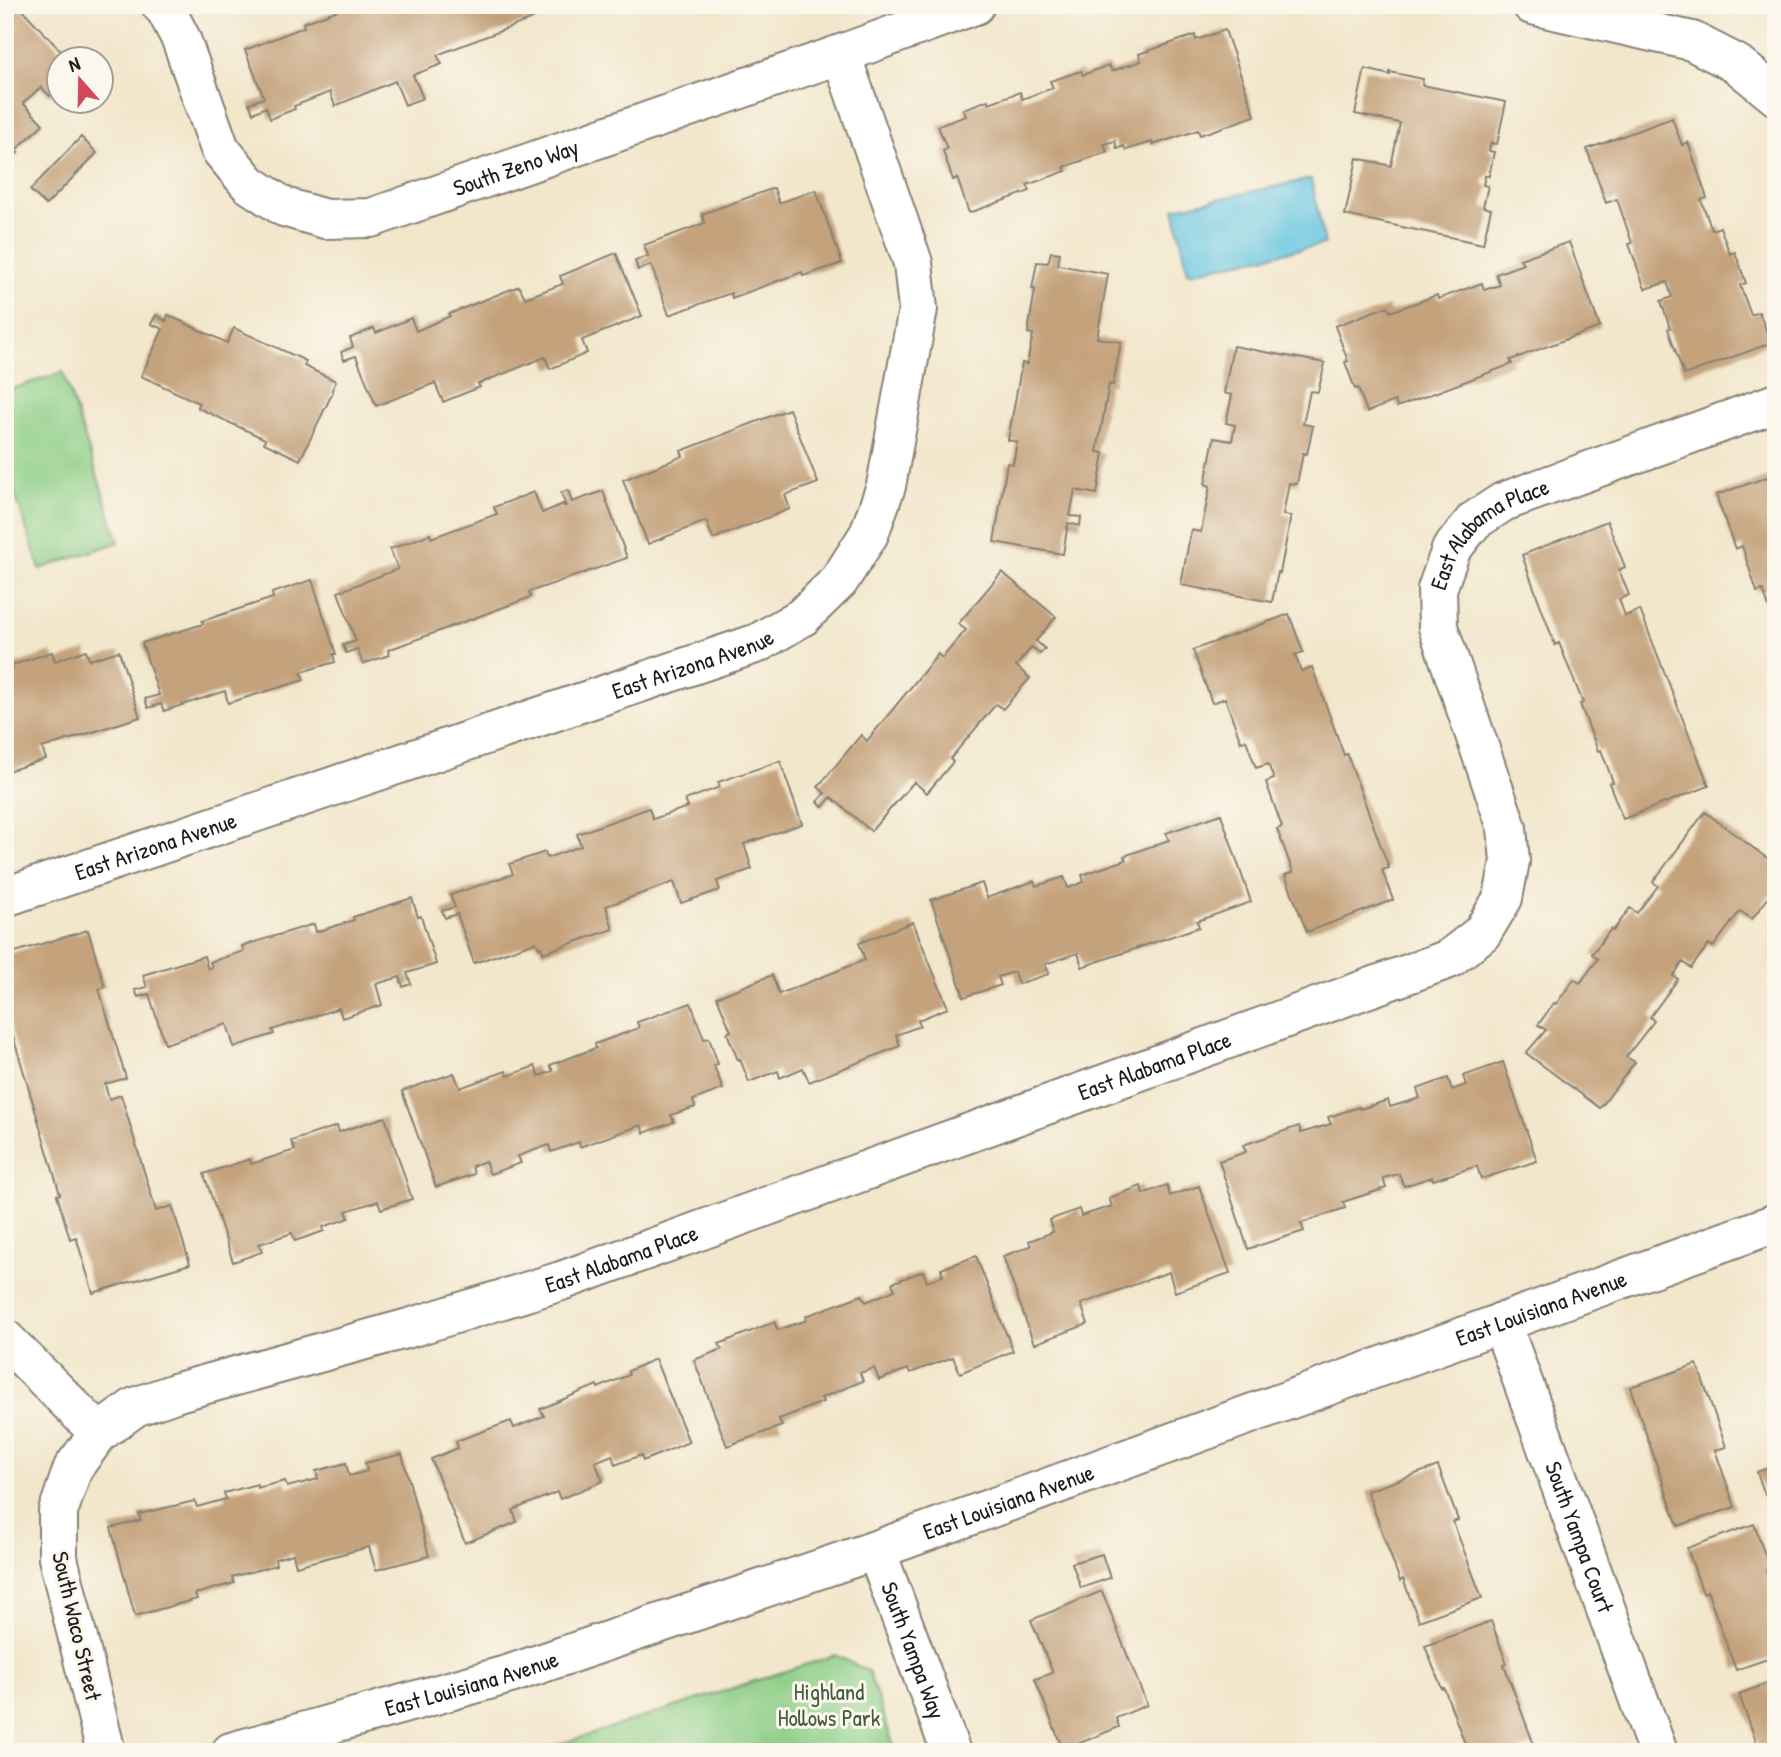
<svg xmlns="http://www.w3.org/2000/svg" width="1781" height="1757" font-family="'Patrick Hand',sans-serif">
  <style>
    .green { fill: #8cce86; stroke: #547551; stroke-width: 2 }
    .water { fill: #62c4e1; stroke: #3f707e; stroke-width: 2 }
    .building { fill: #c4a27c }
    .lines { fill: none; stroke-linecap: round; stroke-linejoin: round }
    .street-casing { stroke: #878174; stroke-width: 42 }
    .secondary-casing { stroke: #878174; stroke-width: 42 }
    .street { stroke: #fff; stroke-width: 38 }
    .secondary { stroke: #fff; stroke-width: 38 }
    .labels { text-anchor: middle; stroke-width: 6; stroke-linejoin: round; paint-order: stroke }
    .street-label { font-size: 23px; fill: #1c1c1c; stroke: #fbf7ec }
    .park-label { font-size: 23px; fill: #435a41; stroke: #fbf7ec }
  </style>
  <rect width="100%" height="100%" fill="#fbf7ec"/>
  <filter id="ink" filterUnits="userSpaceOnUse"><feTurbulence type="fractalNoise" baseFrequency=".0143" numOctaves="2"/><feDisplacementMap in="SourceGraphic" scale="14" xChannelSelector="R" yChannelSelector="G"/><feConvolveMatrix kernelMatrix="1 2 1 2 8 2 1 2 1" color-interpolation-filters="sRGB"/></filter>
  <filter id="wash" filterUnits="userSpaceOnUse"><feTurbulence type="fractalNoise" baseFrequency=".00686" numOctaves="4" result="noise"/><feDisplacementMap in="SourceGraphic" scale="28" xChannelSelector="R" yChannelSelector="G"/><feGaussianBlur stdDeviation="1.57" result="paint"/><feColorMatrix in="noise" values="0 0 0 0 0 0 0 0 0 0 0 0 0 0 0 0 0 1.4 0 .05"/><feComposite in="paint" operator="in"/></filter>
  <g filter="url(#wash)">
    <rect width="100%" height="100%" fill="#f2e6cb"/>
    <path class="green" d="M63 372 119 542 40 569 5 465V391Z
      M835 1655 868 1671 896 1752H536Z"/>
    <path class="water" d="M1311 179 1325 244 1188 273 1174 208Z"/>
    <g id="blocks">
      <path class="building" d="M336 5H530L535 18 437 55 442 64 413 75 423 98 405 105 395 81 335 106 330 92 294 106 295 109 270 119 266 107 253 113 249 103 264 98 245 50 304 27 303 23 338 10Z
        M20 7 69 60H60V66L48 77 58 87 50 96 41 87 23 103 43 124 15 151 18 153 5 165V21Z
        M1225 30 1255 116 1200 135 1198 130 1153 145 1152 142 1126 150 1124 146 1117 149 1115 141 1104 144 1107 152 1064 167 1066 171 1027 185 1030 191 969 213 957 178 953 180 943 151 947 149 938 126 966 116 963 109 988 100 989 103 1020 92 1022 99 1053 88 1050 81 1081 71 1083 75 1109 65 1112 71 1141 61 1139 54 1195 35 1196 40Z
        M1365 69 1390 75V72L1423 79 1422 85 1506 102 1497 144 1491 143 1489 151 1494 152 1489 176H1485L1483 185 1488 186 1483 207 1491 209 1483 244 1345 215 1357 158 1391 166 1400 123 1355 114Z
        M1672 118 1682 145 1688 142 1707 198 1701 200 1712 230 1720 227 1730 254 1735 252 1746 283 1740 285 1751 315 1759 312 1771 343 1684 375 1668 329 1670 328 1661 301 1672 297 1667 282 1645 289 1629 244 1632 243 1617 199 1606 203 1587 149Z
        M81 137 97 153 46 205 30 190Z
        M774 188 779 203 816 190 842 263 803 276 802 272 732 298 731 293 669 315 651 265 638 270 635 261 648 256 644 245 705 223 702 214Z
        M1569 242 1600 327 1510 360 1512 364 1397 407 1395 401 1367 412 1358 388 1355 389 1345 362 1348 361 1335 326 1388 306 1390 312 1437 295 1438 299 1482 283 1484 290 1500 285 1496 274 1523 264 1520 259Z
        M1051 252 1060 253 1058 265 1108 274 1097 338 1121 342 1113 385 1109 384 1097 452 1104 453 1097 494 1075 490 1070 516 1081 517 1080 526 1068 523 1063 554 994 542 1007 463 1013 464 1017 442 1008 440 1022 363 1027 364 1033 334 1028 333 1035 289H1032L1037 262 1048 263Z
        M616 253 642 316 582 340 587 353 550 369 545 357 478 384 480 387 443 402 435 383 376 406 356 356 344 360 341 352 353 347 350 338 374 328 376 333 411 318 416 331 450 316 449 314 519 286 525 298 563 284 560 276Z
        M156 315 166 321 168 315 227 343 234 328 306 361 304 366 336 381 332 390 333 392 300 460 264 443 265 439 198 408 199 403 141 376 163 329 151 324Z
        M1233 346 1325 363 1318 392 1310 391 1303 424 1313 426 1307 454 1303 453 1297 484 1289 483 1283 515 1291 516 1280 573 1278 572 1272 602 1181 585 1191 530 1201 532 1210 486 1205 484 1214 438 1232 441 1235 425 1226 423 1232 395 1224 393Z
        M789 409 818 483 785 495 790 509 713 539 706 521 648 544 623 480 683 456 681 451Z
        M1776 474V626H1775L1763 590 1757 592 1742 546 1735 549 1716 495Z
        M568 490 572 502 603 491 627 558 529 592 531 597 388 650 389 655 363 664 357 649 346 653 343 645 356 641 338 592 398 569 390 549 430 534 431 538 497 514 494 507 534 492 542 513 563 504 564 506H566L561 493Z
        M1607 521 1625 567 1619 570 1629 595 1619 599 1625 616 1640 610 1709 786 1623 819 1609 783 1613 782 1601 750 1598 751 1580 704 1583 703 1559 643 1555 645 1522 555Z
        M1002 572 1056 617 1036 641 1045 649 1040 654 1032 647 1016 666 1030 678 1003 709 996 704 950 759 953 762 927 793 914 782 871 831 831 797 823 807 817 802 825 793 818 787 861 735 867 741 938 654 942 658 966 630 958 624Z
        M312 580 336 654H333L335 662 301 672 304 680 228 703 225 691 164 711 161 704 148 708 145 699 159 695 142 643 203 624 202 621 273 598 272 593Z
        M1289 614 1303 652 1295 655 1301 671 1312 667 1344 755 1347 754 1389 868 1382 870 1393 900 1307 932 1285 875 1293 872 1277 829 1282 827 1266 782 1274 779 1268 764 1256 768 1246 740 1241 742 1225 698 1212 703 1193 650Z
        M86 650 89 660 119 651 140 717 42 748 46 759 5 772V666L7 671 13 670 12 665 52 652 55 661Z
        M780 761 802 824 744 844 752 869 717 881 720 890 681 903 674 882 606 906 613 929 543 953 541 947 539 948 536 942 474 963 457 914 445 918 442 911 455 907 450 895 513 874 509 864 545 852 547 858 581 846 577 834 649 808 653 819 688 807 685 800 720 787 718 782Z
        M1705 812 1776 865V888L1752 919 1740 911 1713 947 1709 944 1691 968 1683 962 1673 976 1678 979 1650 1017 1654 1021 1626 1057 1635 1062 1600 1108 1526 1053 1546 1030 1538 1025 1554 1003 1556 1004 1574 979 1580 983 1598 959 1592 954 1611 929 1613 931 1630 908 1637 913 1658 886 1653 882Z
        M1221 814 1251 902 1197 921 1199 927 1082 967 1078 953 1045 964 1049 974 1018 984 1014 972 998 977 1001 985 964 997 931 900 982 883 987 898 1034 881 1036 886 1064 877 1068 888 1084 882 1082 875 1126 860 1124 856 1169 840 1166 833Z
        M412 898 418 917 421 916 436 964 407 973 411 984 403 987 400 977 376 984 382 1005 342 1018 339 1008 272 1030 274 1034 234 1047 227 1024 165 1044 149 994 138 997 135 990 147 987 143 975 204 956 208 969 212 967 210 962 244 951 242 946 314 924 316 932 354 920 353 917Z
        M913 922 948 1008 918 1020 920 1026 896 1035 900 1046 809 1082 803 1068 780 1078 778 1071 749 1082 740 1059 738 1060 727 1033 731 1031 717 997 772 975 779 994 865 960 859 943Z
        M88 930 105 987 99 989 126 1078 105 1084 109 1099 121 1095 156 1211 172 1206 190 1264 93 1293 76 1237 70 1239 57 1195 60 1194 5 1009V955Z
        M691 1003 704 1039 709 1038 718 1064 714 1066 723 1089 693 1100 695 1107 671 1115 674 1122 644 1133 641 1125 580 1147 579 1142 551 1152 549 1145 518 1156 521 1163 490 1174 485 1161 472 1166 474 1174 436 1187 402 1091 454 1073 460 1088 506 1071 508 1076 535 1066 539 1076 553 1071 550 1065 596 1048 595 1044 639 1028 637 1022Z
        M1503 1062 1537 1161 1481 1179 1477 1166 1433 1180 1432 1177 1404 1186 1399 1174 1383 1178 1386 1188 1343 1202 1345 1208 1301 1223 1304 1231 1248 1249 1219 1161 1246 1152 1243 1145 1299 1126 1301 1133 1331 1124 1328 1117 1359 1107 1360 1109 1388 1100 1390 1107 1420 1098 1417 1089 1448 1078 1452 1090 1466 1085 1463 1076Z
        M385 1117 412 1199 381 1209 378 1201 346 1211 349 1218 323 1227 324 1231 295 1241 292 1233 259 1244 262 1252 233 1262 204 1174 250 1159 251 1164 295 1150 291 1141 337 1126 339 1132Z
        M1167 1185 1170 1196 1199 1186 1230 1273 1175 1292 1169 1272 1081 1304 1088 1324 1034 1344 1003 1256 1031 1246 1029 1241 1053 1232 1049 1220 1079 1209 1081 1216 1112 1206 1109 1198 1141 1186 1143 1194Z
        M976 1256 1013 1351 960 1373 953 1357 910 1373 908 1369 879 1380 874 1368 860 1373 863 1381 821 1398 823 1402 779 1419 782 1426 727 1446 694 1360 722 1349 719 1344 774 1322 778 1330 807 1320 806 1316 862 1295 866 1302 895 1290 892 1283 923 1271 927 1282 943 1276 941 1269Z
        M655 1359 689 1442 643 1461 641 1455 615 1465 612 1455 595 1462 603 1481 560 1499 557 1492 513 1510 517 1522 465 1543 431 1459 458 1448 456 1441 511 1421 514 1428 544 1416 540 1409 597 1385 598 1388 629 1375 628 1371Z
        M1697 1364 1726 1447 1715 1450 1735 1507 1678 1526 1630 1387Z
        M402 1454 429 1556 376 1570 369 1547 296 1566 293 1554 275 1559 276 1565 232 1577 234 1583 195 1594 197 1599 135 1616 111 1528 141 1520 139 1514 195 1501 197 1507 226 1499 224 1493 257 1484V1488L285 1481 287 1487 318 1479 316 1471 346 1463 349 1476 367 1471 365 1463Z
        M1776 1465V1491L1765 1495 1757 1472Z
        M1438 1466 1458 1520 1453 1522 1482 1598 1419 1621 1403 1579 1400 1581 1367 1491Z
        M1754 1524 1770 1569 1766 1570 1776 1597V1656L1736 1670 1707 1591 1703 1593 1687 1548Z
        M1102 1554 1110 1578 1081 1588 1072 1563Z
        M1102 1591 1147 1705 1116 1718 1119 1727 1063 1750 1035 1679 1053 1673 1031 1620Z
        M1491 1621 1507 1664 1504 1665 1534 1745 1516 1752H1468L1444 1688 1442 1689 1425 1646Z
        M1776 1680V1752H1760L1739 1694Z
        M1154 1743 1157 1752H1132L1131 1751Z"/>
    </g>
  </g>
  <g filter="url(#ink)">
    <use href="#blocks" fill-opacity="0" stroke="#878174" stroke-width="2"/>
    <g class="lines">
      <g class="street-casing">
        <g id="street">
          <path id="s1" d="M161 5 166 10 181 39 220 149 249 184 284 207 325 219 371 218 841 54 975 5"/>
          <path d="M1532 5 1692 41 1737 64 1776 96"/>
          <path id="s2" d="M5 897 758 643 802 617 839 581 869 534 886 486 918 309 913 263 841 54"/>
          <path id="s3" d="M1501 1322 1658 1752"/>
          <path d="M5 1339 99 1433"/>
          <path id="s4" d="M876 1550 951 1752"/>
          <path id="s5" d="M106 1752 58 1558V1512L73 1468 99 1433 135 1407 178 1392 416 1326 561 1281 1449 959 1482 933 1503 898 1510 861 1507 828 1438 627 1437 589 1451 550 1474 521 1503 502 1776 403"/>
        </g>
      </g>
      <g class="secondary-casing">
        <g id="secondary">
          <path id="s6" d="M231 1752 510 1674 876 1550 1776 1223"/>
        </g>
      </g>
      <use href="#street" class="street"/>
      <use href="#secondary" class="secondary"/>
    </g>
  </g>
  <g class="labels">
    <g class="street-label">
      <text dy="8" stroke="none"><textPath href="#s1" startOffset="486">South Zeno Way</textPath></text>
      <text dy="8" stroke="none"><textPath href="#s5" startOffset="2254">East Alabama Place</textPath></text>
      <text dy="8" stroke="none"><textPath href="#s2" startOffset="726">East Arizona Avenue</textPath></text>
      <text dy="8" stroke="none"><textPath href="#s2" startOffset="159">East Arizona Avenue</textPath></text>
      <text dy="8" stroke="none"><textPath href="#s5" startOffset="1456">East Alabama Place</textPath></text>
      <text dy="8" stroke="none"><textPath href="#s5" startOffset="889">East Alabama Place</textPath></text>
      <text dy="8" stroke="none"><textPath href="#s6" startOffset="1384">East Louisiana Avenue</textPath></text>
      <text dy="8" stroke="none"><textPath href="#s6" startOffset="817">East Louisiana Avenue</textPath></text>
      <text dy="8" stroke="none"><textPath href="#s3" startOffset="229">South Yampa Court</textPath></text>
      <text transform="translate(77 1626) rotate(77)" y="8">South Waco Street</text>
      <text dy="8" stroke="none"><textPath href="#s4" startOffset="107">South Yampa Way</textPath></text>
      <text dy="8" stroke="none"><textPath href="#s6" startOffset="250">East Louisiana Avenue</textPath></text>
    </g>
    <g class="park-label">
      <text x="829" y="1700">Highland<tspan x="829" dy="26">Hollows Park</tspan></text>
    </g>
  </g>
  <rect width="1781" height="1757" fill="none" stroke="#fbf7ec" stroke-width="28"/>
  <g transform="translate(80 80) rotate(340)"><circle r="33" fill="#fbf7ec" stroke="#a29f99" stroke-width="2"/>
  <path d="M0-5L12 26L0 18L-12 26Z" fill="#d1495b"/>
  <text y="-10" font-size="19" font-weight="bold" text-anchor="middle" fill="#1c1c1c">N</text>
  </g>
</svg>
